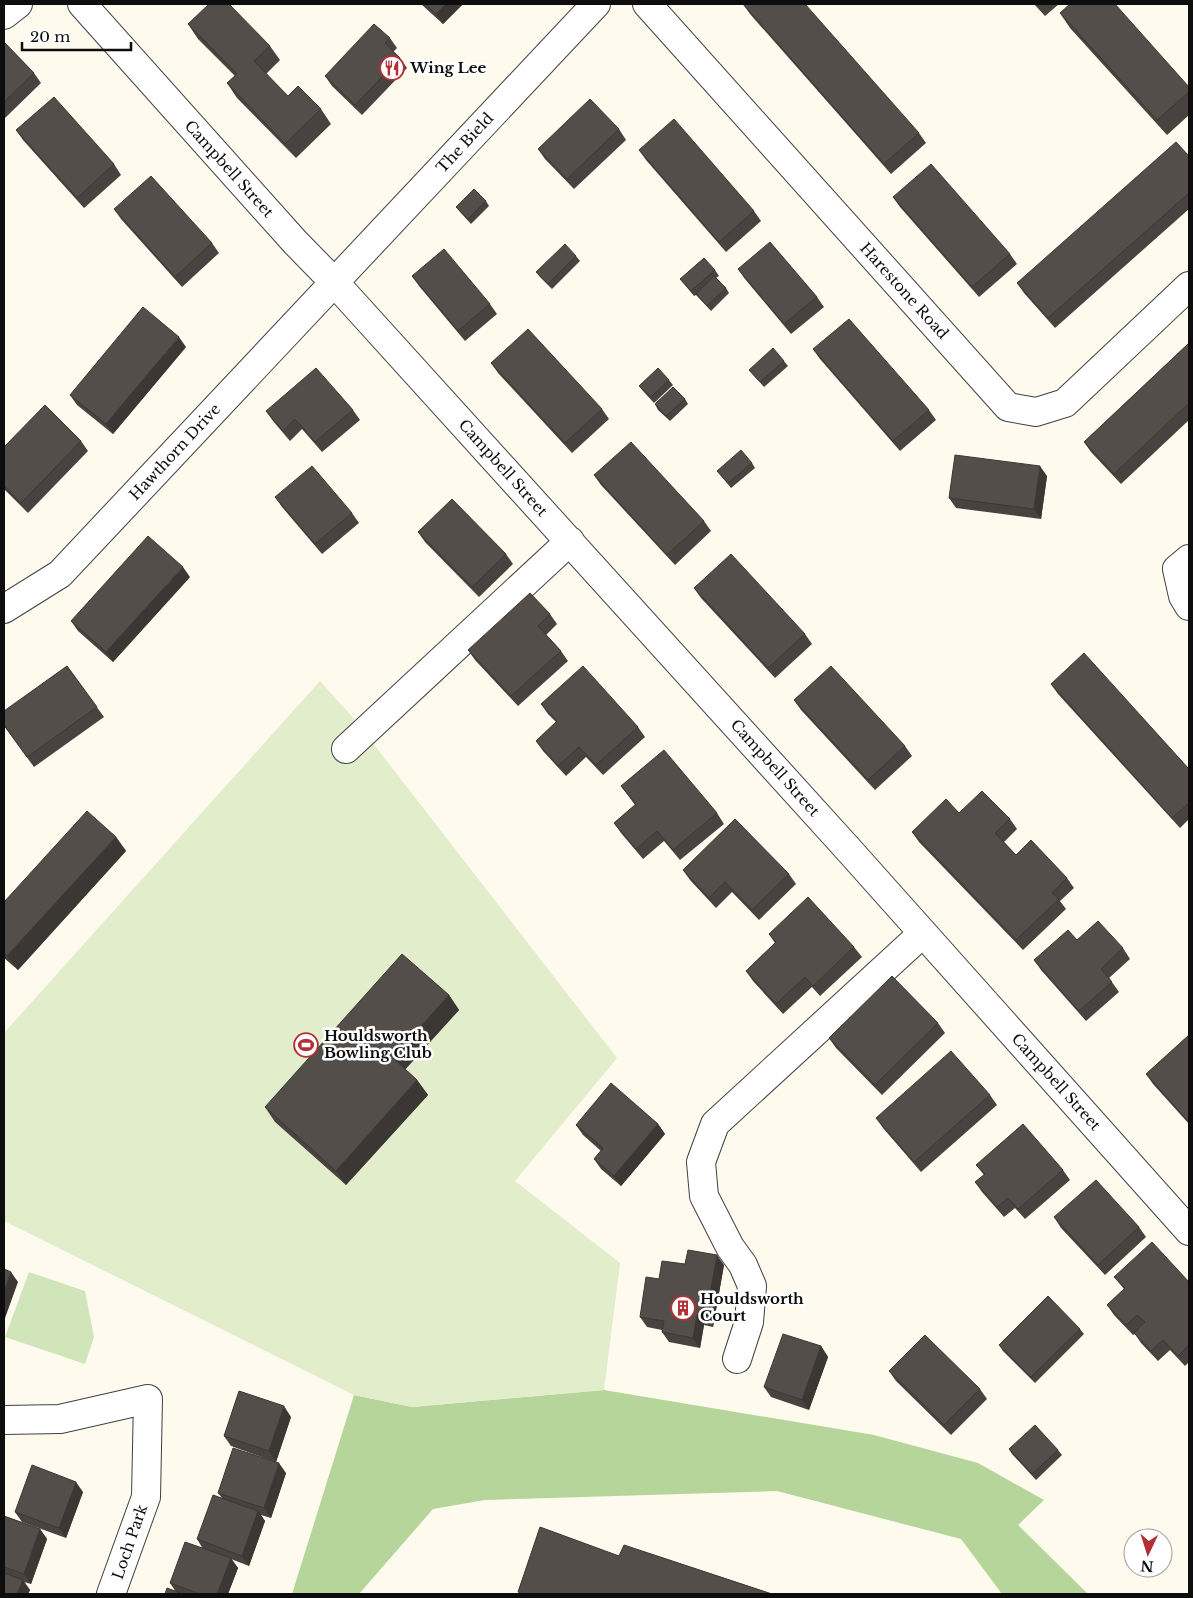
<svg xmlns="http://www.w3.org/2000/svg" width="1193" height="1598" font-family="'Libre Baskerville',serif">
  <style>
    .green { fill: #d1e5ba }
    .forest { fill: #b5d59b }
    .pitch { fill: #e1edcb }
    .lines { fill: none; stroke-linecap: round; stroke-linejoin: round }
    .minor-casing { stroke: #404040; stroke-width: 30 }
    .minor { stroke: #fff; stroke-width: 28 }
    .wall { fill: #484340 }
    .shaded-wall { fill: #3b3734 }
    .building { fill: #544e4a; stroke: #3b3734 }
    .labels { text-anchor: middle; stroke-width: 5; stroke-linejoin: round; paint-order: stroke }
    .poi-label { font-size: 15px; font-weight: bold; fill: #0d0d0d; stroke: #fff; text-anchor: start }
    .street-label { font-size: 15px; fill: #0d0d0d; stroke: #fff }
  </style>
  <rect width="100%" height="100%" fill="#fefaee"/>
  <path class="green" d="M29 1272 85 1291 94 1337 85 1364 5 1337Z"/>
  <path class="forest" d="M604 1390 874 1435 978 1463 1044 1500 1018 1525 1087 1593 1002 1594 961 1539 777 1491 485 1500 433 1509 359 1594H292L354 1395 412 1407Z"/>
  <path class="pitch" d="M320 681 355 720 617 1058 515 1181 620 1263 604 1390 412 1407 354 1395 4 1221V1033Z"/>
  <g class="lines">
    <g class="minor-casing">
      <path id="minor" d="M82 4 295 242 335 283 848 849 1189 1231
        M647 4 1008 407 1036 412 1065 403 1189 286
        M4 15 18 4
        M1189 559 1177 569 1183 596 1189 606
        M4 609 60 574 596 4
        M346 749 570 541
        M737 1359 749 1322 752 1286 743 1265 730 1247 704 1196 701 1162 715 1124 923 933
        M4 1420 60 1419 148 1399 146 1497 111 1594"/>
    </g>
    <use href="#minor" class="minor"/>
  </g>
  <path class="wall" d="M421 4H463L443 24Z
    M743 4 919 133 926 143 891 174 750 14Z
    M1034 4H1059L1045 16Z
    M1060 13 1189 87V115L1167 135 1070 28Z
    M188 24 270 46 280 60 266 74 288 96 321 109 331 124 296 158 237 98 227 83 235 76 198 39Z
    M390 38 397 48 393 52 400 58 407 68 362 115 332 86 325 76Z
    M4 42 34 73 41 83 4 119Z
    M619 129 626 140 574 189 545 159 538 149Z
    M16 130 114 164 121 175 84 208 23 140Z
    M639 150 754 211 761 221 726 252 646 160Z
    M1189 156V209L1055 328 1024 293 1017 283Z
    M893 197 1010 254 1017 264 979 297 900 207Z
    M486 201 489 206 471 224 460 212 456 207Z
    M114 209 212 243 219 253 182 287 121 219Z
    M576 256 580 261 552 289 540 277 536 272Z
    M738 269 817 297 824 307 791 334 745 279Z
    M715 270 719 276 716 278 726 288 729 293 711 311 700 299 696 295 694 296 680 279Z
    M412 276 490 304 497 314 465 341 419 286Z
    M1189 343V420L1121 484 1091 452 1084 442Z
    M186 347 113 434 77 405 70 395Z
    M813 349 929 410 936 420 900 451 820 359Z
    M784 361 788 366 764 387 749 370Z
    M491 363 602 409 609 419 572 453 498 373Z
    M669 380 673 385 654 403 643 391 639 386Z
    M685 399 688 404 670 421 658 410 655 404Z
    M353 410 360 420 322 452 302 429 290 441 273 421 266 411Z
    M81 441 88 451 28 513 4 489V447Z
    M752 463 755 468 731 488 717 471Z
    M594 475 704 521 711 531 675 565 601 485Z
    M1047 476 1041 519 956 508 949 498Z
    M275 497 352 513 359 523 322 554 282 507Z
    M418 532 506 554 513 564 479 597 425 542Z
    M190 577 113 662 78 631 71 621Z
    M694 588 805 634 812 644 775 678 701 598Z
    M550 614 557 624 546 635 561 651 568 661 518 706 475 660 468 650Z
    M67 666 104 717 34 767 4 726Z
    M1051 684 1189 769V819L1180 828 1058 694Z
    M794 700 905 746 912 756 875 790 801 710Z
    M541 704 638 727 645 737 603 775 586 757 566 776 543 751 536 741 556 722 548 714Z
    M621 786 717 813 724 824 680 860 664 841 643 859 621 833 614 823 635 805Z
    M959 813 1010 819 1017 829 1004 842 1016 855 1067 878 1074 888 1060 901 1066 909 1023 950 919 842 912 832Z
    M116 837 126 851 18 970 4 958V902Z
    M683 870 789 874 796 884 759 920 732 892 716 908 690 880Z
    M769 934 854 947 862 957 820 996 812 987 783 1014 753 981 746 971 775 943Z
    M1077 940 1123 948 1130 959 1109 978 1119 992 1086 1021 1041 970 1034 960Z
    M449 995 459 1010 405 1069 417 1080 428 1095 346 1185 275 1122 265 1107Z
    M938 1023 945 1033 882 1095 836 1048 829 1038Z
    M1189 1035V1124L1153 1084 1146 1074Z
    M990 1095 997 1105 921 1172 883 1128 876 1118Z
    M658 1124 665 1134 621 1186 601 1169 594 1159 601 1151 583 1135 576 1125Z
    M976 1165 1063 1170 1070 1180 1025 1219 1015 1208 1004 1217 982 1192 975 1182 984 1175Z
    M1054 1217 1139 1227 1146 1237 1105 1275 1061 1228Z
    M685 1264 724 1265 713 1327 704 1325 700 1348 669 1342 662 1332V1330L647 1327 640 1317 659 1279Z
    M1114 1277 1189 1282V1362L1185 1366 1170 1350 1158 1361 1141 1343 1135 1334 1133 1335 1114 1315 1107 1305 1124 1289Z
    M1080 1329 1084 1334 1035 1383 1003 1351 999 1345Z
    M821 1346 828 1357 809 1410 771 1397 764 1387Z
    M889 1371 980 1389 987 1399 951 1435 896 1381Z
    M291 1417 276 1462 231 1446 224 1436Z
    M1009 1449 1058 1450 1062 1455 1036 1480 1012 1454Z
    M286 1473 271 1518 261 1515 265 1521 249 1566 231 1559 238 1568 228 1594H165L176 1592 170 1583 203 1549 197 1539 222 1498 218 1493Z
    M83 1492 66 1538 22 1522 15 1512Z
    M4 1516 40 1529 47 1539 31 1584 24 1582 30 1590 28 1594H4Z"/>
  <path class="shaded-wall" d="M446 4H463L443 24 436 14Z
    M179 337 186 347 113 434 106 424Z
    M1040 466 1047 476 1041 519 1034 509Z
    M183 567 190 577 113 662 106 652Z
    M116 837 126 851 18 970 7 956Z
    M449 995 459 1010 403 1072 393 1058Z
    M417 1080 428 1095 346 1185 336 1171Z
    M658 1124 665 1134 621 1186 614 1176Z
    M717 1255 724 1265 713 1327 706 1317Z
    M11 1272 18 1282 4 1321V1292Z
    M697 1315 704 1325 700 1348 693 1338Z
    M821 1346 828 1357 809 1410 802 1400Z
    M284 1406 291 1417 276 1462 269 1451Z
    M279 1463 286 1473 271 1518 264 1508Z
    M76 1482 83 1492 66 1538 59 1528Z
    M258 1511 265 1521 249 1566 242 1556Z
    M40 1529 47 1539 31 1584 24 1574Z
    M231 1558 238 1568 228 1594H217Z
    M23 1580 30 1590 28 1594H17Z"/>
  <path class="building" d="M209 4H229L270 46 254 61 288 96 298 86 321 109 285 144 227 83 237 74 188 24Z
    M425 4H446L436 14Z
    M743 4H805L919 133 884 164Z
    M1070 4H1115L1189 87V92L1157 120 1060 13Z
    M374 24 390 38 385 43 400 58 355 105 325 76Z
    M4 42 34 73 4 102Z
    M54 97 114 164 77 198 16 130Z
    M590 99 619 129 567 179 538 149Z
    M674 119 754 211 719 242 639 150Z
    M1176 142 1189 156V193L1048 318 1017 283Z
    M931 164 1010 254 972 287 893 197Z
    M151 176 212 243 175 277 114 209Z
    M474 189 486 201 468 219 456 207Z
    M770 242 817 297 784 324 738 269Z
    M565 244 576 256 548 284 536 272Z
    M444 249 490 304 458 331 412 276Z
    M704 258 715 270 691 291 680 279Z
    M714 276 726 288 707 306 696 294Z
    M143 307 179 337 106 424 70 395Z
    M849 319 929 410 893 441 813 349Z
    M528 329 602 409 565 443 491 363Z
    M1189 343V403L1114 474 1084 442Z
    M773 348 784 361 760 382 749 370Z
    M316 368 353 410 315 442 295 419 283 431 266 411Z
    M658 368 669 380 651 397 639 386Z
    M673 387 685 399 666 416 655 404Z
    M45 405 81 441 21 503 4 486V447Z
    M631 442 704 521 667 555 594 475Z
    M741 450 752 463 728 483 717 471Z
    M955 455 1040 466 1034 509 949 498Z
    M312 466 352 513 315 544 275 497Z
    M452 499 506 554 472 587 418 532Z
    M148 536 183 567 106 652 71 621Z
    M731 554 805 634 768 668 694 588Z
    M530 593 550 614 538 626 561 651 511 696 468 650Z
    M1084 653 1189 769V803L1172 818 1051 684Z
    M67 666 97 707 27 757 4 725V711Z
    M583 666 638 727 596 765 579 747 558 766 536 741 557 721 541 704Z
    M831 666 905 746 868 780 794 700Z
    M664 750 717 813 673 850 657 831 636 849 614 823 636 804 621 786Z
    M982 791 1010 819 995 833 1016 855 1031 840 1067 878 1052 893 1059 899 1016 940 912 832 946 799 959 813Z
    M87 811 116 837 7 956 4 953V902Z
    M735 819 789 874 752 910 725 882 709 898 683 870Z
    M808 897 854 947 813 986 805 977 776 1004 746 971 776 942 769 934Z
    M1098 921 1123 948 1101 969 1112 982 1079 1011 1034 960 1068 930 1077 940Z
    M402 954 449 995 393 1058 417 1080 336 1171 265 1107Z
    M892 976 938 1023 875 1085 829 1038Z
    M1189 1035V1122L1146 1074Z
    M951 1051 990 1095 914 1162 876 1118Z
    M611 1083 658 1124 614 1176 594 1159 603 1148 576 1125Z
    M1023 1124 1063 1170 1018 1209 1008 1198 997 1207 975 1182 985 1174 976 1165Z
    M1096 1180 1139 1227 1098 1265 1054 1217Z
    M1152 1242 1189 1282V1345L1178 1356 1163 1340 1151 1351 1134 1333 1145 1322 1137 1315 1126 1325 1107 1305 1125 1288 1114 1277Z
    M688 1250 717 1255 706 1317 697 1315 693 1338 662 1332 664 1321 640 1317 646 1277 659 1279 662 1261 685 1264Z
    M4 1269 11 1272 4 1292Z
    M1048 1296 1080 1329 1031 1377 999 1345Z
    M783 1334 821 1346 802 1400 764 1387Z
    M925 1335 980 1389 944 1425 889 1371Z
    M239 1391 284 1406 269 1451 224 1436Z
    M1035 1425 1058 1450 1032 1474 1009 1449Z
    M233 1448 279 1463 264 1508 218 1493Z
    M32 1465 76 1482 59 1528 15 1512Z
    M213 1495 258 1511 242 1556 197 1539Z
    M4 1516 40 1529 24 1574 4 1567Z
    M540 1527 619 1556 624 1545 772 1594H523L518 1592Z
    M185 1542 231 1558 217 1594H200L170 1583Z
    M4 1573 23 1580 17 1594H4Z
    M167 1588 183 1594H165Z"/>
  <defs>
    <g id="restaurant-ring" transform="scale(1.25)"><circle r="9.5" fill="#fff" stroke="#b23036" stroke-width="1.5"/><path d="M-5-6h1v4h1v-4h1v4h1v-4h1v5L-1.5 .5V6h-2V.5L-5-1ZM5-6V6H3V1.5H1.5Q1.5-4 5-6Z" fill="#b23036"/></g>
    <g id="stadium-ring" transform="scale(1.25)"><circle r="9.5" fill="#fff" stroke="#b23036" stroke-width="1.5"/><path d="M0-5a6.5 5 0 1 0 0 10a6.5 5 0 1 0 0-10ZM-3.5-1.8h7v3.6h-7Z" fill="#b23036"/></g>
    <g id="building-ring" transform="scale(1.25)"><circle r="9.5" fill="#fff" stroke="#b23036" stroke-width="1.5"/><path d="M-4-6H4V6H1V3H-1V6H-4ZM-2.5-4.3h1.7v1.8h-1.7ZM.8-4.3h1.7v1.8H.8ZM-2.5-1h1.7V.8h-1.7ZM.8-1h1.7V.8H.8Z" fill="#b23036"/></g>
  </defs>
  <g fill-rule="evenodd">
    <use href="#restaurant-ring" x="392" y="68"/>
    <use href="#stadium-ring" x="306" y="1045"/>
    <use href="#building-ring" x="683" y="1308"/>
  </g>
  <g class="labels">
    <g class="poi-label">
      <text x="410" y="73">Wing Lee</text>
      <text x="324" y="1041">Houldsworth<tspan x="324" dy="17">Bowling Club</tspan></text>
      <text x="700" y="1304">Houldsworth<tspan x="700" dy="17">Court</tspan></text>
    </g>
    <g class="street-label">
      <text transform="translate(465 143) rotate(-47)" y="5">The Bield</text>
      <text transform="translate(229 169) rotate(48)" y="5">Campbell Street</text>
      <text transform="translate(904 291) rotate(48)" y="5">Harestone Road</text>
      <text transform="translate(175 452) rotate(-47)" y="5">Hawthorn Drive</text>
      <text transform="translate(503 468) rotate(48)" y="5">Campbell Street</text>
      <text transform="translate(775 768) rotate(48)" y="5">Campbell Street</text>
      <text transform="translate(1056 1082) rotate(48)" y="5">Campbell Street</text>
      <text transform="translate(130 1542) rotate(-71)" y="5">Loch Park</text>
    </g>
  </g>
  <rect width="1193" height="1598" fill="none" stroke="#0d0d0d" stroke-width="10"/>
  <g transform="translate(1148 1553) rotate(184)"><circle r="24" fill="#ffffff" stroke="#9e9e9e"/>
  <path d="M0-4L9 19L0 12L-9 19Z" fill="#b23036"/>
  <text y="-8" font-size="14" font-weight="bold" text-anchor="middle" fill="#0d0d0d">N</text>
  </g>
  <path d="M22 42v8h109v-8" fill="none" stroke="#0d0d0d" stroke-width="2.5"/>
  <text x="30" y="42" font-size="15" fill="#0d0d0d" stroke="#ffffff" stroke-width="4" paint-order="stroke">20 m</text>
</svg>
